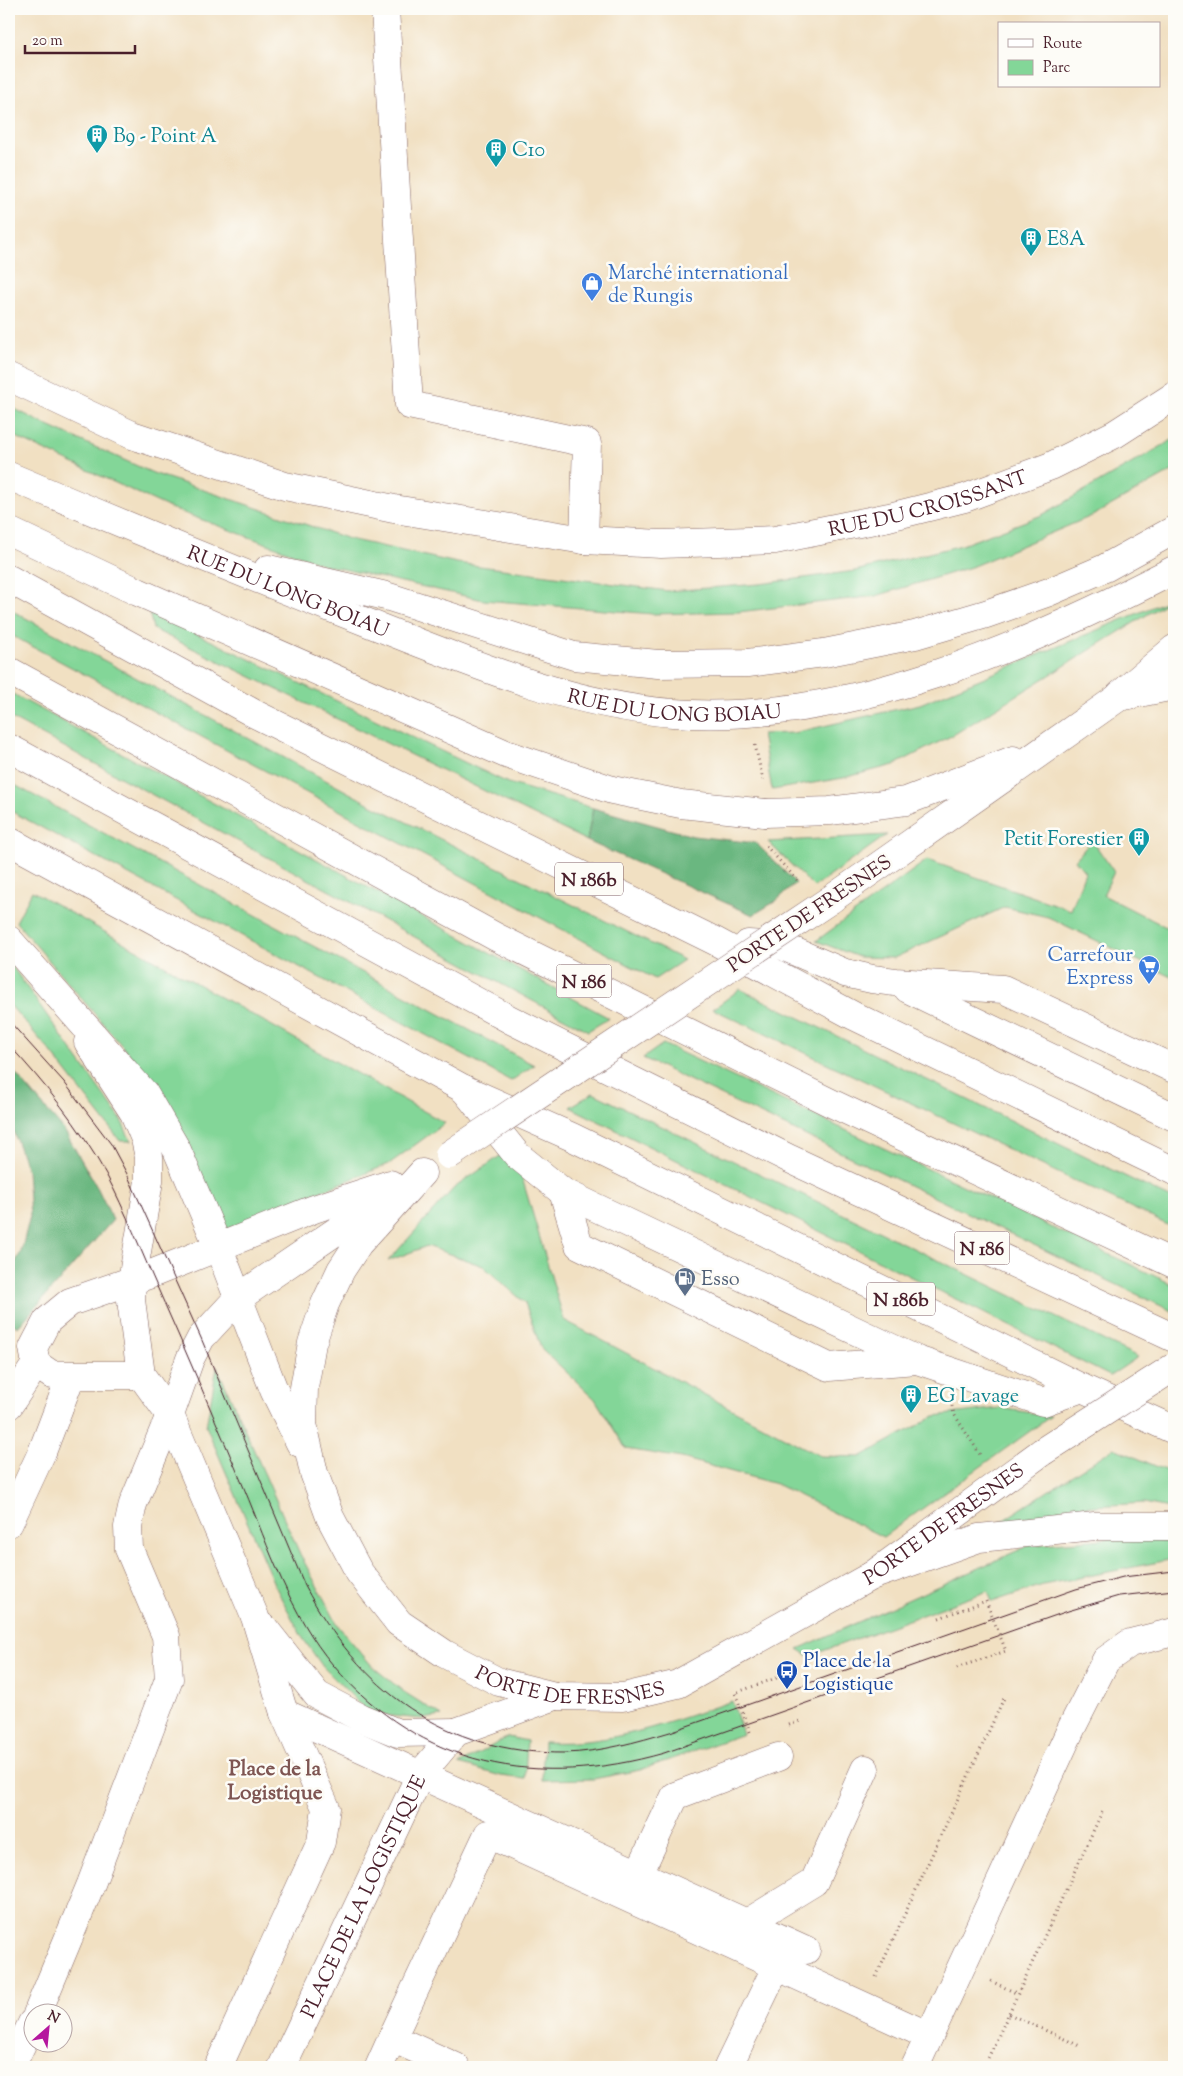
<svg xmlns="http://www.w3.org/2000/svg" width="1183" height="2076" font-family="'Sorts Mill Goudy',serif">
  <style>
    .green { fill: #83d698; stroke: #667a62 }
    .forest { fill: #6ab780; stroke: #5a6b56 }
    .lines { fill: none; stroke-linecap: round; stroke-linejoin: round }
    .minor-casing { stroke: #846360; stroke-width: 29 }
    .highway-casing { stroke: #846360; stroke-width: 29 }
    .path { stroke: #846360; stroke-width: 3; stroke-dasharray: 1 4; stroke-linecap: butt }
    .minor { stroke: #fff; stroke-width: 28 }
    .highway { stroke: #fff; stroke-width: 28 }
    .tram { stroke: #4a1f2b; stroke-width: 1 }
    .minor-bridge-casing { stroke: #846360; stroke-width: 29; stroke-linecap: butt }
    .minor-bridge { stroke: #fff; stroke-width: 28 }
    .labels { text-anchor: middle; stroke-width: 5; stroke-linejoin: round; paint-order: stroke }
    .shield { fill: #fdfcf7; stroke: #806168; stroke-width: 1 }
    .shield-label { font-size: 19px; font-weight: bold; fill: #4a1f2b }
    .culture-label { font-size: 20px; fill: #0d838f; stroke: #fdfcf7; text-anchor: start }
    .shop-label { font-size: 20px; fill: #366cbe; stroke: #fdfcf7; text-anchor: start }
    .street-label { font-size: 20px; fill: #4a1f2b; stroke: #fdfcf7 }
    .service-label { font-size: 20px; fill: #4e5e75; stroke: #fdfcf7; text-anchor: start }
    .transit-label { font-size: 20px; fill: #164399; stroke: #fdfcf7; text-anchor: start }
    .neighbourhood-label { font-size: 21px; font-weight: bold; fill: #7e5552; stroke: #fdfcf7 }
  </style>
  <rect width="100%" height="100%" fill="#fdfcf7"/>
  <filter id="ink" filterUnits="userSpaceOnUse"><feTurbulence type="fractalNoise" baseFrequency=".02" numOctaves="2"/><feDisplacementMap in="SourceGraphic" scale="10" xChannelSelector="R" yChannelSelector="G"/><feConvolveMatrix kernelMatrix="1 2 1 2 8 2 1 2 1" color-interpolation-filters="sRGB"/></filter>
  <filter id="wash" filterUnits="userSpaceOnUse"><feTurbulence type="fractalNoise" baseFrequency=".0096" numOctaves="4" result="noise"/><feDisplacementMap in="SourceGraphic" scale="20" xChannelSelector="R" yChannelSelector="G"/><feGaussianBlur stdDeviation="1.12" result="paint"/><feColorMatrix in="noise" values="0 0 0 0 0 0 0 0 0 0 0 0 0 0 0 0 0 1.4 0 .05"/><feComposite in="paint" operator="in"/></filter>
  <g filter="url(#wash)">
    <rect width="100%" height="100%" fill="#f1e0c2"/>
    <path class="green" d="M9 406 48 426 153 473 349 539 457 563 668 591 760 584 855 571 962 545 1042 515 1174 439V470L1094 515 971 567 876 596 738 612 653 614 483 600 325 565 170 508 9 434Z
      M1174 598 953 735 894 765 843 778 772 790 762 734 793 733 920 704Z
      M9 609 368 803 684 960 655 979 9 634Z
      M149 611 508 783 593 808 587 841 153 629Z
      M9 692 609 1018 588 1031 9 717Z
      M9 782 534 1065 511 1081 9 810Z
      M887 835 814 887 768 842Z
      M1092 840 1114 872 1103 895 1174 931V978L1048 917 1005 907 894 958 859 957 816 941 927 860 1071 910 1085 872 1075 860Z
      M32 891 445 1123 389 1164 223 1231 186 1139 129 1054 16 922Z
      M9 962 120 1118 131 1141H120L50 1051 9 1004Z
      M740 989 1174 1200V1228L713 1009Z
      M663 1044 1174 1285V1312L643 1058Z
      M593 1093 1138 1357 1110 1376 570 1107Z
      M513 1147 564 1320 820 1456 860 1457 935 1416 1000 1408 1051 1416 883 1537 776 1484 682 1458 626 1449 595 1399 541 1348 525 1303 483 1266 427 1246 388 1261 454 1188Z
      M217 1367 300 1554 339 1627 373 1667 404 1692 442 1716 423 1719 382 1715 365 1709 323 1667 302 1637 274 1584 206 1426Z
      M1114 1448 1174 1474V1509L1144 1503 1078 1507 999 1523Z
      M1128 1537 1174 1543V1559L1043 1585 992 1602 988 1591 809 1656 798 1649 1030 1545Z
      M732 1701 743 1734 640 1770 593 1779 542 1780 544 1742C610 1746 671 1722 732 1701Z
      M508 1737 527 1741 525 1779 501 1776 459 1764Z"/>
    <path class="forest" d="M593 808 693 836 756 843 796 883 776 901 753 915 587 841Z
      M9 1066 64 1130 98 1189 113 1220 18 1327 9 1322V1274L21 1252 30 1216 27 1170 9 1119Z"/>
  </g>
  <g filter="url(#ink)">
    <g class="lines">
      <g class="minor-casing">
        <g id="minor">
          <path id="s1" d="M385 9 409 405 587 443 584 540 661 544 775 540 889 517 965 498 1051 466 1115 434 1174 396"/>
          <path d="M9 377 132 435 285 486 394 509 584 540"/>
          <path id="s2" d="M9 476C129 527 249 576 371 624 468 662 568 705 673 713 845 726 1025 647 1174 570"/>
          <path d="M268 569 386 596 574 656 658 664 748 663 824 653 915 635 986 614 1049 592 1105 568 1174 530"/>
          <path d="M1120 695 1174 649"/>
          <path d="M765 813 830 811 906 801 1013 760"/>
          <path d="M830 900 1119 697 1174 686"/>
          <path d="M748 944 782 946 845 973 872 979 895 982 1003 989 1174 1069"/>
          <path d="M908 989 1174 1117"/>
          <path d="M464 1089 517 1155 563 1192 917 1360 1043 1402 1082 1388"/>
          <path id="s3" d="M422 1173 358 1244 341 1270 325 1304 312 1343 304 1388 303 1424 314 1473 330 1517 359 1572 399 1623 445 1654 499 1682 555 1696 623 1697 678 1684 871 1576 1042 1452"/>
          <path d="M563 1192 579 1245 829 1367 916 1360"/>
          <path d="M218 1246 274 1390 300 1443"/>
          <path d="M141 1375H52L36 1364 33 1348 47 1321 70 1302 151 1274 314 1209 390 1184"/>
          <path d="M9 1405 36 1364"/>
          <path d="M9 1523 42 1452 71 1376"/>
          <path d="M264 1628 317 1695 361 1718 398 1733 456 1732"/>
          <path d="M284 1713 806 1950"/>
          <path d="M639 1873 675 1796 778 1757"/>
          <path d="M747 1923 814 1882 865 1769"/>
          <path d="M37 2014 91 1884 169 1679 166 1636 129 1549 128 1527 133 1504 170 1415 141 1375 131 1300 132 1281 149 1181V1157L145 1139 134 1113 88 1042"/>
          <path d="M11 2067 32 2023"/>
          <path d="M218 2067 321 1842 326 1808 284 1713 255 1617 170 1415 190 1359 201 1338 238 1298 385 1198"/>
          <path id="s4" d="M282 2067 420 1775 456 1732 555 1696"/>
          <path d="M379 2067 392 2038"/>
          <path d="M456 2067 392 2038 488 1834 929 2036"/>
          <path d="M728 2067 785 1949"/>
          <path d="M915 2067 1071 1729 1106 1660 1130 1643 1174 1632"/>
        </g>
      </g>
      <g class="highway-casing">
        <path id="highway" d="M9 531 138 592 506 754 612 790 681 804 765 813
          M9 579 255 714 715 941 854 1016 1174 1171
          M9 671 496 937 831 1103 1174 1264
          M9 748 511 1020 790 1159 1174 1338
          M9 841 464 1089 572 1137 1082 1388 1174 1430
          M9 940 144 1093 177 1150 218 1246
          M871 1576 979 1538 1095 1526H1174"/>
      </g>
      <path class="path" d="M755 745 763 780
        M766 846 799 882
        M952 1406 954 1414 981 1456
        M939 1618 986 1601 1006 1651 956 1668
        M789 1725 800 1721
        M750 1732 735 1693 782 1676
        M876 1977 1004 1698
        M991 1981 1018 1994
        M1009 2014 1080 2046
        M984 2067 1102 1812"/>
      <use href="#minor" class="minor"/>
      <use href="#highway" class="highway"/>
      <path class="tram" d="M9 1021 64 1082 111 1144 127 1174 201 1338 305 1586C359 1689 445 1754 565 1753 601 1752 636 1742 670 1732L1076 1589 1123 1577 1174 1571
        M9 1045C45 1084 80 1127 106 1174 126 1212 141 1251 159 1291 188 1356 216 1422 244 1488 269 1548 290 1614 333 1665 421 1768 538 1789 664 1753L1068 1611 1119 1596 1174 1590"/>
      <g class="minor-bridge-casing">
        <path id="minor-bridge" d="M449 1155 830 900
          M1042 1452 1174 1367"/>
      </g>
      <use href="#minor-bridge" class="minor-bridge"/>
    </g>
  </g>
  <defs>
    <g id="building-pin" transform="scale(1.125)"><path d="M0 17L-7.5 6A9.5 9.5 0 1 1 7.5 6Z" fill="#0f9aa8" stroke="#fdfcf7"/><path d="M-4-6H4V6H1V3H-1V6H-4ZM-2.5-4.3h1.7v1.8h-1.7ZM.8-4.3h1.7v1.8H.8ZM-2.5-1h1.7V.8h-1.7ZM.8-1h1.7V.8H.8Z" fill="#fff"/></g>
    <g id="shop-pin" transform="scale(1.125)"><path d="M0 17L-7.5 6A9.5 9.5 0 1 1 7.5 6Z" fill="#3f7fe0" stroke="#fdfcf7"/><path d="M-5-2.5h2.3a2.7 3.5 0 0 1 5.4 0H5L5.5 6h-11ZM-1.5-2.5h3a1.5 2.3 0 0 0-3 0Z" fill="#fff"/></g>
    <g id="supermarket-pin" transform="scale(1.125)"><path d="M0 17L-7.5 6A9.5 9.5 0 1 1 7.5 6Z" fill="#3f7fe0" stroke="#fdfcf7"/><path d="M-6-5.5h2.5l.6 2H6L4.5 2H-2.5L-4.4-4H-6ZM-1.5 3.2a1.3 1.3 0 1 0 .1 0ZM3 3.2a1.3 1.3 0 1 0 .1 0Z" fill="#fff"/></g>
    <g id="fuel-pin" transform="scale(1.125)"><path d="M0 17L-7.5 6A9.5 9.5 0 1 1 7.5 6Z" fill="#5c6f8a" stroke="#fdfcf7"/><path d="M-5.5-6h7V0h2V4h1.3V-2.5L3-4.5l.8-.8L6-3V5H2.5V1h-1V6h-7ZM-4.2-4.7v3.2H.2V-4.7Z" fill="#fff"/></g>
    <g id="bus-pin" transform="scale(1.125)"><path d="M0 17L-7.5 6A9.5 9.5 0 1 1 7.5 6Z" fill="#1a4fb4" stroke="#fdfcf7"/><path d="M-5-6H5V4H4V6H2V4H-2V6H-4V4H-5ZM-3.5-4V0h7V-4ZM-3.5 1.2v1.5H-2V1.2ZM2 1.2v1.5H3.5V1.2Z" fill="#fff"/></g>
  </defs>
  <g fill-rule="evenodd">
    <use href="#building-pin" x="97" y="135"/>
    <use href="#building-pin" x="496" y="149"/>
    <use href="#building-pin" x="1031" y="238"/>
    <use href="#shop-pin" x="592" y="283"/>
    <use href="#building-pin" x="1139" y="838"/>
    <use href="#supermarket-pin" x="1149" y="966"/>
    <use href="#fuel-pin" x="685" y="1278"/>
    <use href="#building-pin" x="911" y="1395"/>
    <use href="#bus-pin" x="787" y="1671"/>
  </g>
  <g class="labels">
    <g class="shield">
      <rect x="555" y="862.5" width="68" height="33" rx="4"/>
      <rect x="556.5" y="964.5" width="55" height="33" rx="4"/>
      <rect x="954.5" y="1231.5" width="55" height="33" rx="4"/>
      <rect x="867" y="1282.5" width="68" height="33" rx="4"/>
    </g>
    <g class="shield-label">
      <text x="589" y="886">N 186b</text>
      <text x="584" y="988">N 186</text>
      <text x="982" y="1255">N 186</text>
      <text x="901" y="1306">N 186b</text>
    </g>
    <g class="culture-label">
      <text x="113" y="142">B9 - Point A</text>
      <text x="512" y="156">C10</text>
      <text x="1047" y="245">E8A</text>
      <text x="1123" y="845" text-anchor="end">Petit Forestier</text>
      <text x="927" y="1402">EG Lavage</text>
    </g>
    <g class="shop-label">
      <text x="608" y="279">Marché international<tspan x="608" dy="23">de Rungis</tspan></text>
      <text x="1133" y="961" text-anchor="end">Carrefour<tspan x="1133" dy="23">Express</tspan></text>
    </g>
    <g class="street-label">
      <text dy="7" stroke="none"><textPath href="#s1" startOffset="1024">RUE DU CROISSANT</textPath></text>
      <text dy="7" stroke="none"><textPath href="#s2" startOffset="302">RUE DU LONG BOIAU</textPath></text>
      <text dy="7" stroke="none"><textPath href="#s2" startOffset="708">RUE DU LONG BOIAU</textPath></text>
      <text transform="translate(809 913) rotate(-34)" y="7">PORTE DE FRESNES</text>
      <text dy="7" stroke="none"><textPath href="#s3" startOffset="1120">PORTE DE FRESNES</textPath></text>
      <text dy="7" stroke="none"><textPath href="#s3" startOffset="699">PORTE DE FRESNES</textPath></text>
      <text dy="7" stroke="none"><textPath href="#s4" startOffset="189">PLACE DE LA LOGISTIQUE</textPath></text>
    </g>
    <g class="service-label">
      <text x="701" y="1285">Esso</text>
    </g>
    <g class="transit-label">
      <text x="803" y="1667">Place de la<tspan x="803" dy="23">Logistique</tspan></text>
    </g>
    <g class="neighbourhood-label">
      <text x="275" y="1775">Place de la<tspan x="275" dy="24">Logistique</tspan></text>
    </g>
  </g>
  <rect width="1183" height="2076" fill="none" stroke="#fdfcf7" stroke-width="30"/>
  <rect x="998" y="22" width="162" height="65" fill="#fdfcf7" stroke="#b5a4a5"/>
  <rect x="1008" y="39" width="25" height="8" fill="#ffffff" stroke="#b5a4a5"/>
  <text x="1043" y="48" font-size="15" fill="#4a1f2b">Route</text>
  <rect x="1008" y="60" width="25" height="15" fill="#83d698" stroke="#b5a4a5"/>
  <text x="1043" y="72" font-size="15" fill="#4a1f2b">Parc</text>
  <g transform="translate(48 2028) rotate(27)"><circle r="24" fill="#fdfcf7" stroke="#b5a4a5"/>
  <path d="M0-4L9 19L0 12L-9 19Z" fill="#b5179e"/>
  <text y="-8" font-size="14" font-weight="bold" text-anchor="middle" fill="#4a1f2b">N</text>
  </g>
  <path d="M25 45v8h110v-8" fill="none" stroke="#4a1f2b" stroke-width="2.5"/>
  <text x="32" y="45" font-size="15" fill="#4a1f2b" stroke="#fdfcf7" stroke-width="4" paint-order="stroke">20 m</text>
</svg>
